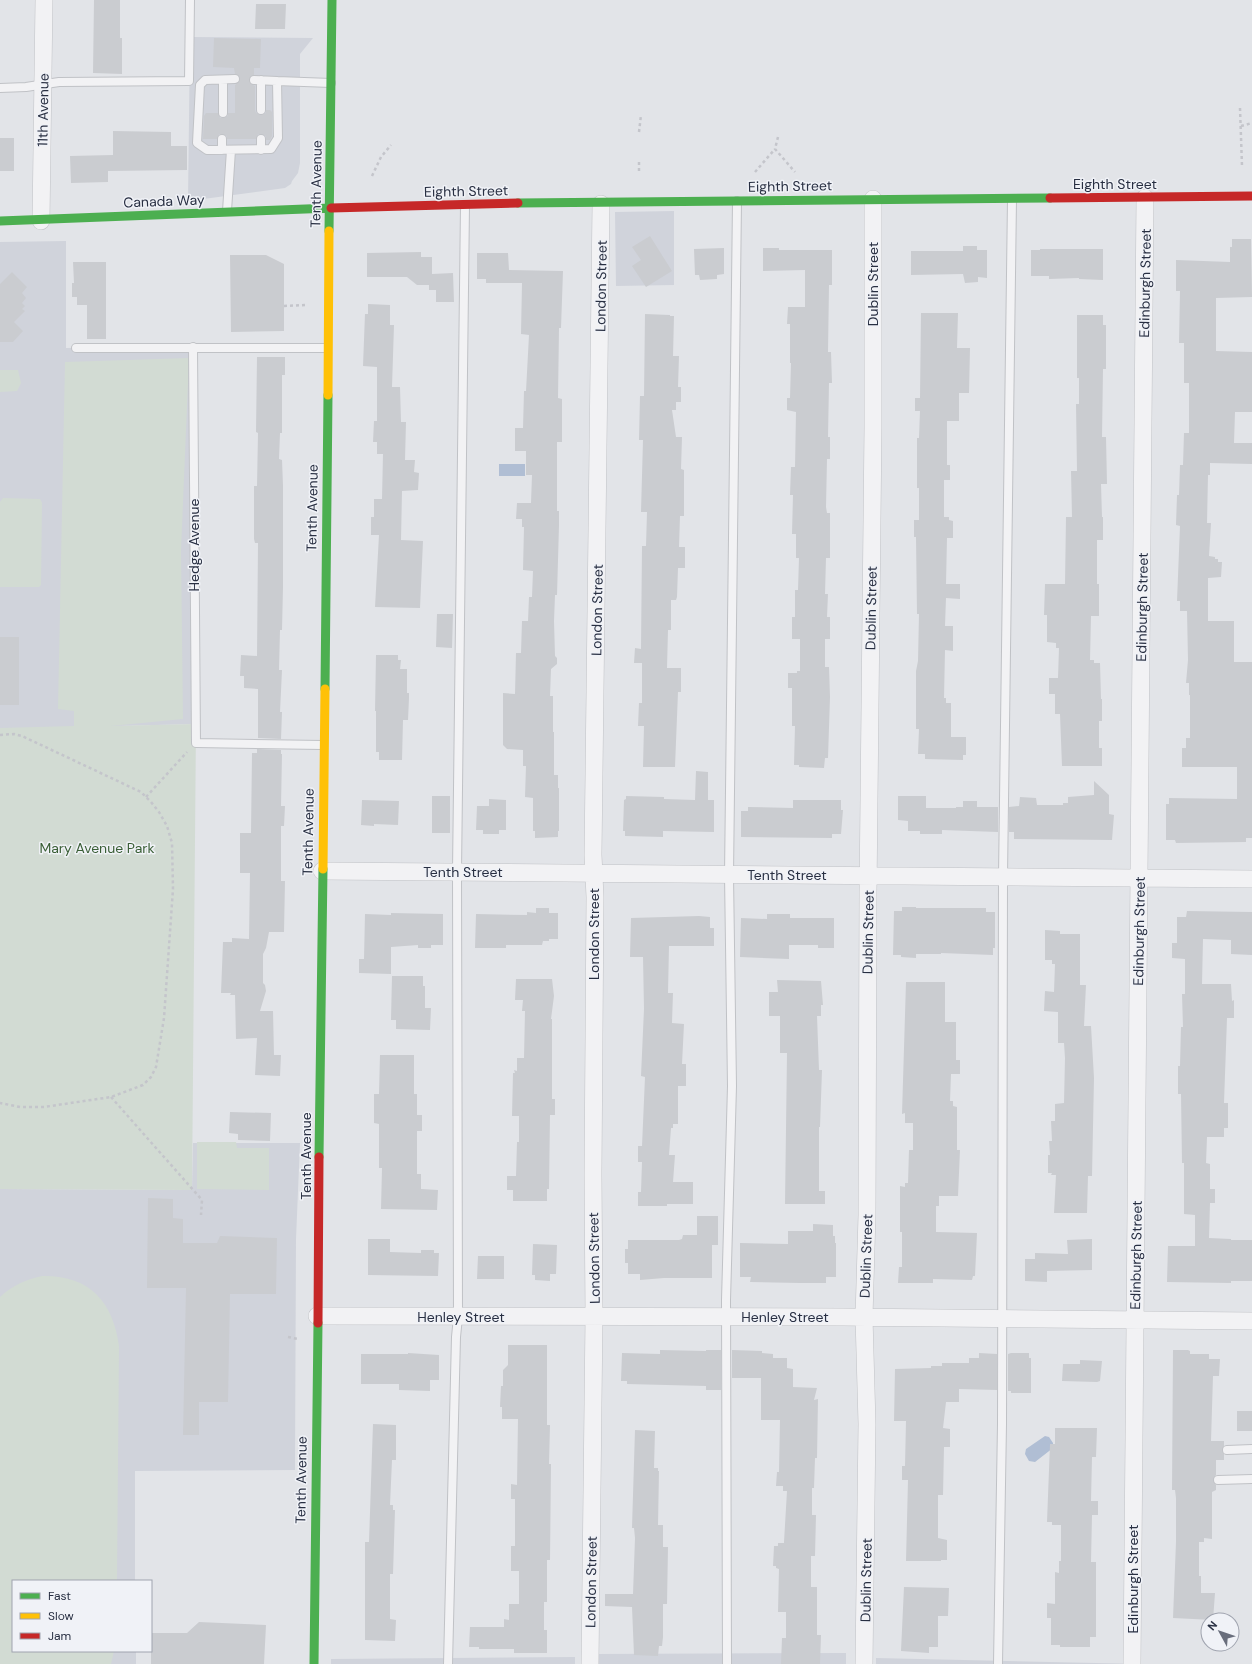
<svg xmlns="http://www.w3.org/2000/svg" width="1252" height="1664" font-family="'DM Sans',sans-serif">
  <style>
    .built { fill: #d0d3db }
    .green { fill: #d2dbd3 }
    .water { fill: #b0bed4 }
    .building { fill: #caccd0 }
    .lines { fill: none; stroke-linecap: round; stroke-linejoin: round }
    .lane-casing { stroke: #c0c2c6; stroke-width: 10 }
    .street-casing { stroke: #c0c2c6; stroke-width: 18 }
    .path { stroke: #c4c5cb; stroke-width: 2.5; stroke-dasharray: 3 3; stroke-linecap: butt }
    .lane { stroke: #f2f2f4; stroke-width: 8 }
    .street { stroke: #f2f2f4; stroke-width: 17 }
    .fast { stroke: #4caf50; stroke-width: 9 }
    .slow { stroke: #ffc107; stroke-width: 9 }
    .jam { stroke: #c62828; stroke-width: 9 }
    .labels { text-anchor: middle; stroke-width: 3; stroke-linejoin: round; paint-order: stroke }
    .street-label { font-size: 14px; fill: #282f42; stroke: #f0f2f7 }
    .park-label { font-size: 14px; fill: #395e35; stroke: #f0f2f7 }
  </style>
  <rect width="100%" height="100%" fill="#e2e4e8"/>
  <path class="built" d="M190 37 313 38 300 54V163L298 173 292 181 291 184 285 188 188 201Z
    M674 211V285L616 286 615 212Z
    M66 241V348L193 347 196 724 0 729V242Z
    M193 1143H300L296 1239 295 1470 135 1471V1581H13V1651H136V1664H0V1189L192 1190Z
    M846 1653V1664H596V1654Z
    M575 1657V1664H331V1659Z
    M876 1658 1141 1664H876Z"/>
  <path class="green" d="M189 358 181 551 183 719 111 726 196 724 192 1190 0 1189V728L74 726V711L58 709 65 362Z
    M0 370H18L21 383 17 391 0 392Z
    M3 498 40 499 42 503 41 585 39 587H0V502Z
    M197 1142H236L237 1148H269V1190L197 1189Z
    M42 1276C89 1275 113 1301 119 1346L117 1581H13V1651H114L111 1664H0V1297C13 1285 25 1280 42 1276Z"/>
  <path class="water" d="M499 464H525V476H499Z
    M1045 1436 1049 1437 1053 1443V1448L1035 1462 1029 1461 1025 1454 1026 1449Z"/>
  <path class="building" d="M94 0H120V38H122V74L93 73Z
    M256 4H286L285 29H255Z
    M214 38 261 39 260 68H254V75L250 77 249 80 251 84 255 86V110L256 113 261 115 266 113V110H270L272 112V136L270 140H266V136L261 134H258L256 139H227V136L222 134H219L217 139H203L204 116 206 113H218L220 118H223L228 116V113H235V85L238 83 240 79 239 76 235 74 234 68 213 67Z
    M113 131 171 132V146H187V170L108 171V182L71 183 70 156 113 155Z
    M0 138H14V171H0Z
    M650 236 672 271 646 287 632 266 641 260 632 247Z
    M1232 239H1251L1252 297 1216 298V351L1252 352V412H1235L1234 443H1252V464L1210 463V475H1208L1207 523H1211L1209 556 1215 557V559H1218V562H1222L1221 577 1208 578V621H1234V662H1252V838H1246V842L1176 843 1175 840H1166V804H1169V798L1237 799V767H1182V748H1186V738H1190V695H1189V683H1186L1188 660 1187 611H1180V601H1177L1180 526 1176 525 1177 495H1179L1180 465H1183L1184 433H1189V383H1184V343H1179L1180 291H1176V260L1230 262V247H1232Z
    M963 246H977V250H987V278L978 277V282L965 283 963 274 911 275V251H963Z
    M724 248V274L717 275V279L700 280 699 275H695L694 249Z
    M763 248H779V250H832V285H829L828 352H831L832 383H829L828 437H830V459H827L826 507 827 513H830V558H826L825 594H828L827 617H830V639H825V667H829L830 697 828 758H825L824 768 799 767V765H794L795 726H792V688H788V673H797V671H800V639H792V617H795V590H798L799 558H796V534H792L793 495H790L791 467H795L796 412 787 410V398H790L791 363H790V324H787L788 307H805V270L763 271Z
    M1040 249H1103V280L1079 279V278L1049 279V276H1031V250H1040Z
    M421 252V257H432V274L453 273 454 302H436V290H429V285H417L407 277H367V253Z
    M477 253H508L509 270 563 271 561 328H559L558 398 562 399V442H557V511H559V525L557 595H555L554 621 555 656 557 658V664L551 669 550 696H553V732H554V775H558V788H559V831H558V837L535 838V831H533V798L525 797 526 766H523V750L507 749 503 745V693L515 694 516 653H521L522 621H528L529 597H532L533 571 523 570 524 527H522V519H516L517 503H531L532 475H526V451H515V428H523L524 391H526L529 335 521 334 522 283H486V279H477Z
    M230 255H266L284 264V331L231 332Z
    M73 262H106V339H87V305H77V297H72V283H74Z
    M12 272 27 287 22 293 26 298 22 303 25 306 22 309 25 311 14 322 23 331 13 342H0V284Z
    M368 304 390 305V325H394L392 387H400L401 422H406L405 460H415L414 472 419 473 418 490 402 491 401 540 423 541 420 608 375 607 379 535H371V517H374V499H382L383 454H377V442H373L374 421H377V367L363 366 365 314H368Z
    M921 313H958L957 348H970L969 393H959V421H947V465H950V480H944V517H949V520L953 521V538H947L946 584H960V599L946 598 945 626H953V651L945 650 944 698H946V703H951V737H966V755H963V760L925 759V754H918L919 729H916V671L918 661 919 614H917L916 537H914V520H919V488H917V438H919L920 411H915V398H920Z
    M645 314 670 315V316H674L673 356H679L678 387H681V402H676V410H672L676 437H682L681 469 684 470V516H680L679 547H685V568H678L677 597 676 600H671V630H668L667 668H681V692H678L675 767H643L644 726H638L639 703H642V663H634L635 648 641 649 642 546H646L647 512H641L643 440H639L640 396H644Z
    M1077 315H1103V325H1106V369H1103L1102 437H1106L1107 484H1101L1102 517H1103V540H1097V584H1099V616H1091L1090 660H1094V663H1100L1101 699H1102V721H1099V748H1102V766H1062L1060 714H1055V694H1049V678H1058L1059 648H1056V643L1047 642V615H1044L1045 584H1065L1066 517H1072L1071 471H1077L1076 404H1079V378H1077Z
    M257 357H285V375H282V433H280L279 459 282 460 283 486V587L282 630H280L279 670H282L280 712H282L281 739 258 738V689L244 688V676H240L241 655 257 656 258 543H255L254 539V486H257L258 433 256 432Z
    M437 614H453L452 648 436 647Z
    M0 637H19V705H0Z
    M376 655H398V660H401L400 669H407V693H409V698L408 720H403L402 760H379V752H376V711H375Z
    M257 749 281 750V754H282L281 806H285L284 826H281V881H285L284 932H269L266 948 263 954V983L265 985 266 991 260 1011H273L274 1055H281L280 1076 255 1075 257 1038 236 1039 235 995H230L231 993H221L223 942H232V938L249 939 250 873H240V833H251L252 753H257Z
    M696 771 708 772V800H714V832L663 831V837L625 836V831H623L624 800 626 799V796L664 797V799L695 800Z
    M1094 781 1109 795V814L1114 815 1112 840 1014 839V832H1009V807L1019 806 1020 797 1036 798 1037 805H1063V803H1068V797L1094 795Z
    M432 796H450V833H432Z
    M898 796H926V808H956V807H963V801H977V807H998V832L942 830V834H920V831H908V821L898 820Z
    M489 799 506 800V830H499V834H483V830H476L477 806H489Z
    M362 800 399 801 398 825 374 824V826L361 825Z
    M793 800H841V810H843L841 834H832V838L741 837V811H748V807L793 808Z
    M902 907H916V908H986V912H995V948H993V955L941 953V954H916V958L901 957V955H893L894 911H902Z
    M536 908H549V913H558V939H549V941H543L542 945H506V948H475L476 914 527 915V912L536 913Z
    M1187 911 1252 912V955L1231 954V940L1203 939 1202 984H1231L1232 1001 1234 1000V1018H1227L1224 1103H1228V1128H1224V1137H1207L1206 1163 1210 1164V1189H1215V1203H1210L1209 1238 1231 1239V1240H1252V1281H1231V1283L1167 1282 1168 1246H1195V1215L1184 1214V1163H1182L1181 1094H1178V1066H1180L1181 1027H1183L1182 994H1185V959L1172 958V943H1177V917H1186Z
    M391 913 443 914V945H431V948H418V945L391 947V974L359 973V959H364L365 914 391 915Z
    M767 914H790V918H834V948H818V945H789V959L740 957 741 918 767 919Z
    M699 916 710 917V928H714V946H669L668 993H673L672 1023 684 1024 682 1064H686V1086H678V1124H673V1128H671L669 1155H675L673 1182H693V1204H667V1206H638V1192H641L642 1162H638V1146H642L645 1077 641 1076 644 1009 643 957H630L631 918Z
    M1045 930 1060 931V934H1080V985H1086L1084 1026H1091L1094 1078 1092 1176H1088L1087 1213H1054L1056 1175H1051L1052 1173H1048V1155H1050L1049 1141H1052L1051 1121H1055V1104L1064 1103 1065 1058 1064 1043H1058V1012L1044 1011 1045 991 1054 992 1055 964H1052V960H1045Z
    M392 976H423V986H425V1008H431L430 1030 396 1029V1020H391Z
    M516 979H552L554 996 551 1019H552V1099H555V1115H550L549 1189H547V1201H513V1190H507V1176H516L517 1142H519V1116H512L513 1073H515L514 1070 517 1071V1058H524L525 1011H522L523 1000H515Z
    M777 980 821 981 823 1005H821V1016H817L819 1070H822L820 1127H819V1191H825V1204H785L787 1053H780V1016H769V992H778Z
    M906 982H945V1022H956V1060H960V1074H951L950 1101H953V1106L957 1107V1150H960L958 1196H939V1206H936V1232L977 1233 975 1276H973L972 1280 933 1279V1283H898L899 1267H902V1232H900V1186L905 1187V1183H908L909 1150H913V1123H905V1113L902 1114Z
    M380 1055H414V1094H417V1115H422V1131H417V1174H421V1189L438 1190 437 1210 381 1209 382 1168H379V1124L374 1123V1094H379Z
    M230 1112 271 1113 270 1141 238 1140V1134L229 1133Z
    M148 1198 173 1199V1218L183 1219V1243H217L220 1236 277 1238 276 1294H230L228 1402H199V1435H183L186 1288H147Z
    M697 1216H718V1245H712V1278H664L640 1280V1274H628V1263H625V1249H628V1240H679L682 1239 683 1235H697Z
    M813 1224 833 1225V1236H835V1243H836V1277H826V1283H800L750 1282 751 1277H740V1243L788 1244V1231H813Z
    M368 1239H390V1252L421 1253V1250H434V1253H439L438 1276 368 1275Z
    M1092 1239V1270L1047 1271V1282L1025 1281V1259H1035V1253L1068 1254 1067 1240Z
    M533 1244 557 1245 556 1274H550V1281L535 1280V1275H532Z
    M478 1256H504V1279H477Z
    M508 1345H547V1425H550L549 1464H551L550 1560H547V1602H544V1630H547V1653H514V1649H479V1647H469L470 1627H504V1619L509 1620V1604H519V1571H511V1546H515V1499H511V1484L517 1485 518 1419H502V1407H500L501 1386H503V1370L508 1365Z
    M660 1350 706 1351V1350H721V1390H706V1386L627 1384V1381H621L622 1353 660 1354Z
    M732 1350 762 1351V1353L773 1354V1358H787V1368L793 1369V1387L817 1388 814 1400 818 1399 817 1458H815L814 1488H812V1515H816L815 1556H811V1587H817V1635H821L820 1664H781L782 1638H786V1612H778L779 1569 776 1568V1566H773L774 1546H778V1543H784V1542L787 1491H783V1486H776L777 1472H779L780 1420H761V1378H732Z
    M1173 1350H1188L1190 1351V1354H1209V1359H1220L1219 1376H1213L1211 1441H1224V1446L1222 1450 1224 1454V1460H1216V1475L1213 1480 1216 1485V1490L1212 1492V1539L1204 1538V1542H1199V1576H1201V1593H1215L1213 1620 1173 1618 1176 1542V1498L1175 1490H1172Z
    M408 1353 439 1355V1380H430V1391L399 1390V1384H361V1354H408Z
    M979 1353 997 1354V1390L959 1389V1402H946L943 1428 950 1429V1447H944L943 1495H938V1538L947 1540V1560H941V1561H906L908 1480H902V1466H905L906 1421H894L895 1369 931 1368V1366H942V1363H969V1358H979Z
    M1011 1353H1029V1358H1031V1393H1011V1391H1008V1354Z
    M1080 1360 1102 1361 1100 1381 1097 1382 1062 1381 1063 1364H1080Z
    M1237 1411H1252V1431H1237Z
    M373 1424 396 1425V1460H392L390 1505H393V1510H395L393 1574H390V1619L396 1620 395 1641 365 1640V1542H369Z
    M1055 1428H1097L1096 1457H1092L1091 1501H1098V1515H1092L1091 1562H1096V1637H1090V1647H1060V1645H1051V1618H1047V1603L1055 1604V1572L1059 1573V1561H1061V1525H1052V1522H1047L1050 1444H1055Z
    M635 1430 655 1431 654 1468H658V1471H659L658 1525H663V1547H668L667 1604H663V1637L662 1646H659L658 1656 634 1655 632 1607 605 1606V1594H633L635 1538 634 1528H632Z
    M904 1587 949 1588 948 1616H938V1647H929V1653L901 1651Z
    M199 1622 266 1625 264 1664H151V1633H187Z"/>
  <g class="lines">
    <g class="lane-casing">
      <path id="lane" d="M235 79 205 80 200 85 197 143 207 150 271 149 278 138 277 81 331 83
        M254 80 277 81
        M0 88 26 87 59 82 189 81 190 0
        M261 110V80
        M223 113V80
        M261 139V150
        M222 150V139
        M227 211 231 150
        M193 347 196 743 323 745
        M76 348H327
        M1227 1450 1252 1449
        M1218 1480 1252 1479
        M448 1664 456 1337 458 1317 457 872 465 205
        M727 1664 726 1300 732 1086 729 875 737 201
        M998 1664 1002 1424 1003 876 1012 199"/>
    </g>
    <g class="street-casing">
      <path id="street" d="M41 221 44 0
        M322 871 1252 879
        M317 1316 842 1317 1252 1321
        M590 1664 594 1317 593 1174 595 897 593 855 601 204
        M864 1664 867 1424 864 1317 867 1215 868 893 873 427V199
        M1132 1664 1145 198"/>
    </g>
    <path class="path" d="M1240 108 1242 166
      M1241 126 1252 123
      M639 132 641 115
      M778 137 775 149 795 172
      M639 162V173
      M755 172 775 149
      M372 176 381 157 391 145
      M284 306 306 305
      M0 735 14 734 22 736 141 792 151 802 159 812 167 826 172 843 173 889 164 1018 156 1067 151 1077 143 1085 111 1097 44 1107H20L0 1103
      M146 797 187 752
      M111 1097 202 1200 201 1215
      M288 1337 298 1339"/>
    <use href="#lane" class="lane"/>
    <use href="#street" class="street"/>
    <path class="fast" d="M518 203 1050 198
      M0 221 331 208
      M329 231 332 0
      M325 689 328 395
      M319 1157 323 869
      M314 1664 318 1323"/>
    <path class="slow" d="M328 395 329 231
      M323 869 325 689"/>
    <path class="jam" d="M1050 198 1252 196
      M331 208 518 203
      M318 1323 319 1157"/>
  </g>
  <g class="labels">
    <g class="street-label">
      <text transform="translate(43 110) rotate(-89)" y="5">11th Avenue</text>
      <text transform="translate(316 184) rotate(-89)" y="5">Tenth Avenue</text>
      <text x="1115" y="189">Eighth Street</text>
      <text transform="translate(790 186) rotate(-1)" y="5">Eighth Street</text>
      <text transform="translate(466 191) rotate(-1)" y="5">Eighth Street</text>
      <text transform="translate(164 201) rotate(-2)" y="5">Canada Way</text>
      <text transform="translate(1145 283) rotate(-89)" y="5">Edinburgh Street</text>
      <text transform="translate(873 284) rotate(-90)" y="5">Dublin Street</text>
      <text transform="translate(601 286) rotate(-89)" y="5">London Street</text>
      <text transform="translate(312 508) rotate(-89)" y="5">Tenth Avenue</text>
      <text transform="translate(194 545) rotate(-90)" y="5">Hedge Avenue</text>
      <text transform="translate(1142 607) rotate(-89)" y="5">Edinburgh Street</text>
      <text transform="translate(871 608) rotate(-89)" y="5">Dublin Street</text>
      <text transform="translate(597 610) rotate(-89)" y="5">London Street</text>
      <text transform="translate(308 832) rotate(-89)" y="5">Tenth Avenue</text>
      <text x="463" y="877">Tenth Street</text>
      <text x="787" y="880">Tenth Street</text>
      <text transform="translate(1139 931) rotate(-89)" y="5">Edinburgh Street</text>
      <text transform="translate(868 932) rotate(-89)" y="5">Dublin Street</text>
      <text transform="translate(594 934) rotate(-90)" y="5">London Street</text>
      <text transform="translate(306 1156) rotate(-90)" y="5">Tenth Avenue</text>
      <text transform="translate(1136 1255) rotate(-89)" y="5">Edinburgh Street</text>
      <text transform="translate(866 1256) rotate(-88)" y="5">Dublin Street</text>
      <text transform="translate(594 1258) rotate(-91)" y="5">London Street</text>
      <text x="461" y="1322">Henley Street</text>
      <text x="785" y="1322">Henley Street</text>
      <text transform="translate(301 1480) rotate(-89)" y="5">Tenth Avenue</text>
      <text transform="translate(1133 1579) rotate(-90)" y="5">Edinburgh Street</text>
      <text transform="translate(866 1580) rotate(-89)" y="5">Dublin Street</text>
      <text transform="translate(591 1582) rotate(-89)" y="5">London Street</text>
    </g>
    <g class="park-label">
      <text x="97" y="853">Mary Avenue Park</text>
    </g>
  </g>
  <rect x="12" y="1580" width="140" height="72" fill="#f0f2f7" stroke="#a0a4af"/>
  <rect x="20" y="1593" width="20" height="6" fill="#4caf50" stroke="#a0a4af"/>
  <text x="48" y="1600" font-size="12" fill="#282f42">Fast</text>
  <rect x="20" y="1613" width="20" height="6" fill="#ffc107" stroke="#a0a4af"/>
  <text x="48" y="1620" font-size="12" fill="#282f42">Slow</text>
  <rect x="20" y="1633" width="20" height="6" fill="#c62828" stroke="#a0a4af"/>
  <text x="48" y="1640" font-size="12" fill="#282f42">Jam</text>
  <g transform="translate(1220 1632) rotate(310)"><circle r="19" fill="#f0f2f7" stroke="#a0a4af"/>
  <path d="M0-3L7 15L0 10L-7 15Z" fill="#696e7c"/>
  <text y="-6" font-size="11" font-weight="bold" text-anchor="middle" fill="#282f42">N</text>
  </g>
</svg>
